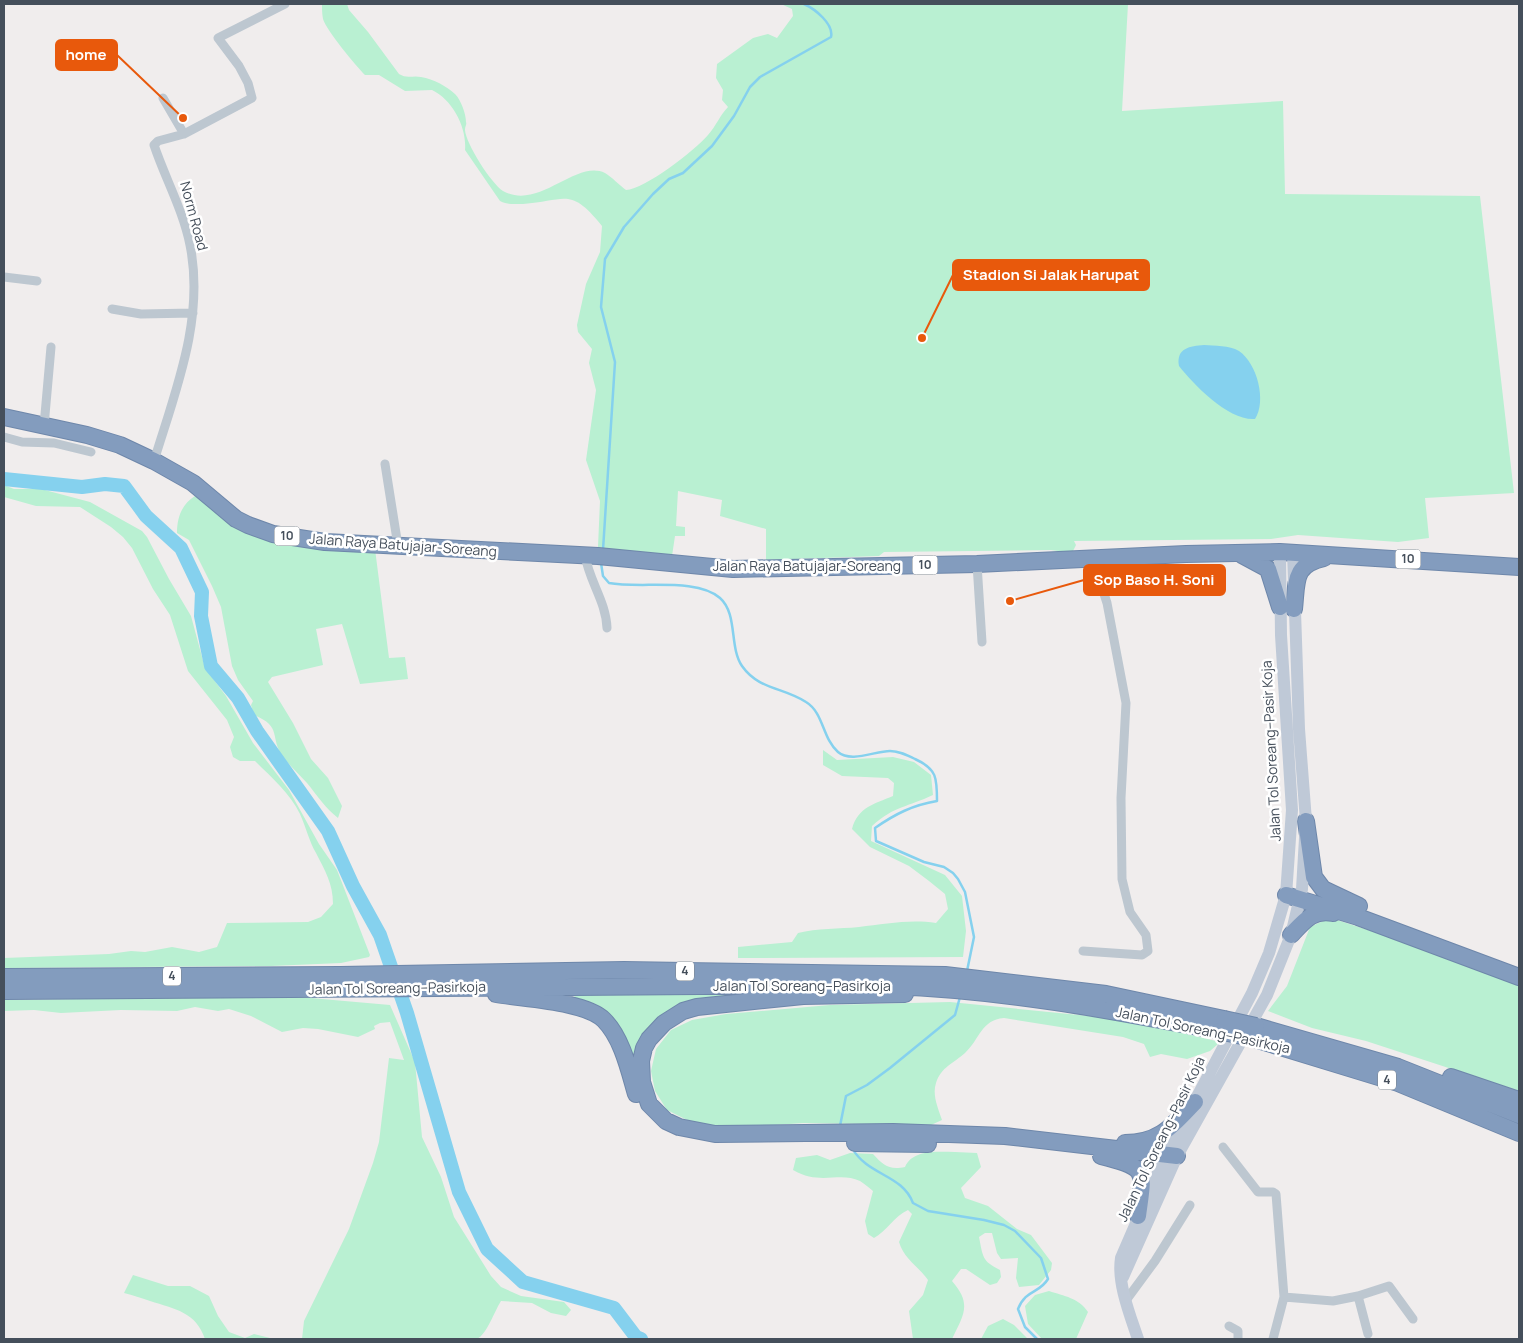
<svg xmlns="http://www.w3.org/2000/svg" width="1523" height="1343" font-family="Manrope,sans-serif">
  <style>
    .green { fill: #b9f0d2 }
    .water { fill: #85d1ee }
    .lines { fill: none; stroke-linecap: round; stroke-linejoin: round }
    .stream { stroke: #85d1ee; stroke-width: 2.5 }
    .river { stroke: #85d1ee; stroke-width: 14 }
    .highway-casing { stroke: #6e87aa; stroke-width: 18 }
    .street { stroke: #bdc7d0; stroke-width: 9 }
    .secondary { stroke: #bfc9d7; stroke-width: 12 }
    .highway { stroke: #839cbe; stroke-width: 16 }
    .highway-bridge-casing { stroke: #6e87aa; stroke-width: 18; stroke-linecap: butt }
    .highway-bridge { stroke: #839cbe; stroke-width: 16 }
    .labels { text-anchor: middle; stroke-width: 5; stroke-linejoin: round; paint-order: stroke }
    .shield { fill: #fff; stroke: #7d848c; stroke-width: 1 }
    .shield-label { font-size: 12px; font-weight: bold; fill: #454f5b }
    .street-label { font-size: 14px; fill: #454f5b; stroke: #fff }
    .leader { fill: none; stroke: #e8590c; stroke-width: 2 }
    .callout-dot { fill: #e8590c; stroke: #fff; stroke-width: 2 }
    .callout { fill: #e8590c; stroke: #e8590c; stroke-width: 2 }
    .callout-label { font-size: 15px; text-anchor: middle; font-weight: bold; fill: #fff }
  </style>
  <rect width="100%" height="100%" fill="#f0eded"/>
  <path class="green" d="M322 4H347L349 10 368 32 399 74C407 79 413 75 421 77 434 79 446 86 455 94 461 100 466 114 466 122 467 125 465 126 465 130 466 144 491 183 503 191 539 211 576 159 605 173 612 177 619 185 626 190 645 189 694 151 708 135 716 126 720 115 728 107L722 100 723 90 716 78 717 64 753 38 768 34 777 38 793 16 792 9 781 4H1128L1122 111 1283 101 1285 194 1480 196 1514 493 1425 498 1429 538 1398 542 1298 535 1271 539 1074 541 1076 545 1072 553 1051 550 884 552 879 556 766 560V529L720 516 722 500 678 491 676 526 685 527V536H675L672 556 618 551 598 547 600 501 586 460 596 390 589 363 592 349 578 332 577 325 586 284 600 252 602 226C570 186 566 201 523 204 514 204 508 205 500 201L465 150C467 128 453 100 432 90L405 91 379 75H365C357 67 326 30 323 19 322 14 322 9 322 4Z
    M4 485 14 489H41L90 502 142 531 147 537 169 579 191 616 205 668 226 696 253 743 289 790 319 844 337 870 370 955 369 957 341 963 271 966 4 968V958L109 954 131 951 145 952 172 947 199 952 217 947 227 923 308 922 321 917 333 904C333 883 325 871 316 853 309 841 306 827 300 814 290 793 271 777 255 761H240L233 757 230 747 234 737 227 720 188 671 170 615 153 589 132 548 123 537 111 527 80 507 36 506 4 497Z
    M195 496 231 519 375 549 389 658 405 657 408 679 360 684 342 624 316 629 323 665 272 677 268 682 293 723 311 759 328 778 342 806 338 818C325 808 317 795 307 783 299 774 290 766 283 757 269 737 283 727 254 715L251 705 253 701 238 680 232 666 221 607 212 586 189 540 177 533C177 517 182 504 195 496Z
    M823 750 837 760 893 757 914 762 931 775 933 795C908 807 894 806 872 826L871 841 945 875 962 896 966 931 963 957 738 958V947L792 942 798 933C817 928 839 929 859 927 885 924 910 919 936 923L948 909 945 894 929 881 909 866 870 847 852 829C858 807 874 804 893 796L894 783 888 778 842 776 823 765Z
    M1337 920 1393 938 1519 985V1091L1366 1041 1312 1028 1268 1011 1287 986 1310 927 1323 921Z
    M763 991 672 1010 636 1066 574 999 575 995Z
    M288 996 390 1005 415 1062 422 1137 441 1177 454 1217 491 1276 501 1287 521 1296 564 1302 571 1310 566 1316 551 1313 532 1303 501 1301C494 1312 487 1334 477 1339H302L304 1321 349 1229 373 1163 379 1142 389 1058 404 1060 390 1022 380 1023 374 1026 375 1029 358 1037 318 1029 303 1028 282 1032 251 1016 229 1009 218 1011 195 1007 177 1011 121 1010 61 1013 34 1010 4 1011V1000Z
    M950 1002 1129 1020 1216 1041 1218 1044 1210 1051 1187 1059 1161 1054 1150 1057 1144 1044 1123 1037 1004 1018C981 1020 980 1039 965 1053 954 1063 941 1067 936 1083 932 1095 938 1108 942 1120L931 1125 803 1123 746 1127 695 1124 667 1110 655 1091 651 1071 656 1049 671 1030 692 1020 726 1014 830 1005Z
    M955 1152 977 1153 981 1167 961 1188 965 1198 988 1206 1017 1229 1031 1235 1052 1263 1051 1270 1039 1285 1019 1287 1016 1278 1018 1258 1001 1259 997 1253 992 1233H985L979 1237C983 1257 982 1261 1000 1270L1001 1277 997 1283 990 1285 966 1269H961L952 1281C972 1304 964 1314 952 1339H913L909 1311 923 1295 928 1280C918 1266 904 1259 899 1242L912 1214 908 1210C894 1216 887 1231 874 1238L868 1234 865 1221 873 1191C869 1188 865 1184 860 1181 839 1171 821 1186 793 1170L796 1158 817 1155 830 1160 850 1153 873 1154C884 1166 889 1170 905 1167 913 1149 938 1152 955 1152Z
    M133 1275 168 1286H190L209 1296 218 1316 229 1332 245 1338 254 1334 274 1339H205C196 1312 175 1309 150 1301 141 1298 133 1295 124 1293Z
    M1049 1291C1064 1296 1079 1298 1088 1312L1076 1339H1042L1028 1324 1025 1306 1035 1295Z
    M1003 1319 1014 1325 1028 1339H981L988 1326Z"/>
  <path class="water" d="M1204 345C1215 346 1229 345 1239 351 1257 363 1267 401 1255 419 1229 421 1194 385 1179 366 1176 348 1190 346 1204 345Z"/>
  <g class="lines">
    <path class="stream" d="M603 550 615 362 601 307 605 259 624 227 653 194 669 179 683 173 712 146 734 116 750 87 760 77 831 37C834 24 815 9 804 4
      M601 563 603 576 609 583C640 589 696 577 720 598 738 614 729 647 742 666 759 690 783 687 806 702 824 713 822 738 838 752 851 763 875 751 890 751 899 751 907 755 915 759 937 769 937 778 937 801 913 805 895 814 875 828L876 841 924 862 944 867 953 873 958 879 965 892 974 937 967 971
      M840 1126 846 1096 867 1085 890 1068 955 1015 960 997
      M852 1148C868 1176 902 1174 913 1203L928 1211 984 1220 1004 1225 1015 1231 1041 1258 1048 1279C1039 1294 1026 1289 1018 1309L1025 1327 1037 1339"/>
    <path class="river" d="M4 479 82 487 105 484 124 486 146 516 181 548 202 592 201 616 211 666 238 698 257 731 328 831 353 886 380 935 407 1013 459 1192 487 1249 523 1282 614 1308 636 1337 641 1339"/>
    <g class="highway-casing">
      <path id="highway" d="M4 417 87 435 120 445 154 461 193 483 236 519 248 525 273 534 325 542 598 556 733 569 977 564 1186 554 1280 552 1519 567
        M1242 555 1268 569 1280 607
        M1294 609C1297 581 1293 565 1324 558
        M1306 821 1314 877 1323 889 1359 906
        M1286 895 1358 917 1519 977
        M1291 935C1304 921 1313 909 1333 913
        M4 977 340 975 624 970 945 975 1106 994 1224 1019
        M891 986C1002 990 1110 1010 1219 1031
        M4 991 846 985
        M496 994C524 999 585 1001 604 1020 622 1038 629 1070 636 1094
        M905 994 803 996 697 1007 683 1011 664 1023 649 1039 644 1048 641 1061 642 1082 649 1104 666 1121 679 1127 715 1134 893 1132 1005 1136 1177 1156
        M1256 1026 1398 1067 1519 1115
        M1251 1038 1398 1083 1519 1133
        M1451 1077 1519 1100
        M855 1143 928 1144
        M1125 1143C1160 1143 1172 1126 1195 1102
        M1101 1156C1149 1168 1144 1170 1138 1216"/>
    </g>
    <path class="street" d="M163 98 184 134
      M4 277 37 281
      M112 309 141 314 193 313
      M44 426 51 347
      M4 437 22 442 54 443 91 452
      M154 461C175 392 205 319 190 245 183 210 165 178 154 145L158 141 184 134 252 98 248 83 239 66 218 38 285 4
      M385 464 398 546
      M585 555C589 581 606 601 607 628
      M977 564 982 642
      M1083 951 1142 955 1148 951 1146 935 1130 912 1122 879 1121 798 1126 703 1107 603 1092 557
      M1223 1147 1258 1192H1273L1276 1194 1284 1297 1273 1339
      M1358 1296 1368 1334
      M1284 1297 1333 1301 1358 1296 1389 1286 1413 1319
      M1127 1299 1155 1261 1190 1205
      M1229 1326 1238 1331V1339"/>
    <path class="secondary" d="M1123 1277 1177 1156 1267 995 1291 935 1302 889 1306 821 1299 729 1293 552
      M1138 1339C1130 1315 1117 1283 1121 1258L1163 1161 1252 993 1269 953 1286 895 1292 810 1281 635 1280 552"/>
    <use href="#highway" class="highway"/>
    <g class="highway-bridge-casing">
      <path id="highway-bridge" d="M1224 1019 1256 1026
        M1219 1031 1251 1038"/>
    </g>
    <use href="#highway-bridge" class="highway-bridge"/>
  </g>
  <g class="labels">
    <g class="shield">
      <rect x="274.5" y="526.5" width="25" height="19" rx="4"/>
      <rect x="1395.5" y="549.5" width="25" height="19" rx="4"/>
      <rect x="912.5" y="555.5" width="25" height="19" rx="4"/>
      <rect x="676" y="961.5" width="18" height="19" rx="4"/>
      <rect x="163" y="966.5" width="18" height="19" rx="4"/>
      <rect x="1378" y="1070.5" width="18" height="19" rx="4"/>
    </g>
    <g class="shield-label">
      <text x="287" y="540">10</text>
      <text x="1408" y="563">10</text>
      <text x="925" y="569">10</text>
      <text x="685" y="975">4</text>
      <text x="172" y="980">4</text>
      <text x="1387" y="1084">4</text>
    </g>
    <g class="street-label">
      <text transform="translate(194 216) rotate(75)" y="5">Norm Road</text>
      <text transform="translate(403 545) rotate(4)" y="5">Jalan Raya Batujajar-Soreang</text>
      <text x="807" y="571">Jalan Raya Batujajar-Soreang</text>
      <text transform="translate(1271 751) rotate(-93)" y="5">Jalan Tol Soreang–Pasir Koja</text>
      <text x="802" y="991">Jalan Tol Soreang–Pasirkoja</text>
      <text transform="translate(397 988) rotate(-1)" y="5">Jalan Tol Soreang–Pasirkoja</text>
      <text transform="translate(1203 1030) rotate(12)" y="5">Jalan Tol Soreang–Pasirkoja</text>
      <text transform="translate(1161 1139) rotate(-64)" y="5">Jalan Tol Soreang–Pasir Koja</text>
    </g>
  </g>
  <path class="leader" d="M183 118L117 55M922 338L953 275M1010 601L1084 580"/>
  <g class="callout-dot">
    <circle cx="183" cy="118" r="5"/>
    <circle cx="922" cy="338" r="5"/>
    <circle cx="1010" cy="601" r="5"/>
  </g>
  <g class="callout">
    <rect x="56" y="40" width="61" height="30" rx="5"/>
    <rect x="953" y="260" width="196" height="30" rx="5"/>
    <rect x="1084" y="565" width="141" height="30" rx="5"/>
  </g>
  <g class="callout-label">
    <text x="86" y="60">home</text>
    <text x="1051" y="280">Stadion Si Jalak Harupat</text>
    <text x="1154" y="585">Sop Baso H. Soni</text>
  </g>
  <rect width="1523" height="1343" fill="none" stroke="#454f5b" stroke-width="10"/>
</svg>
